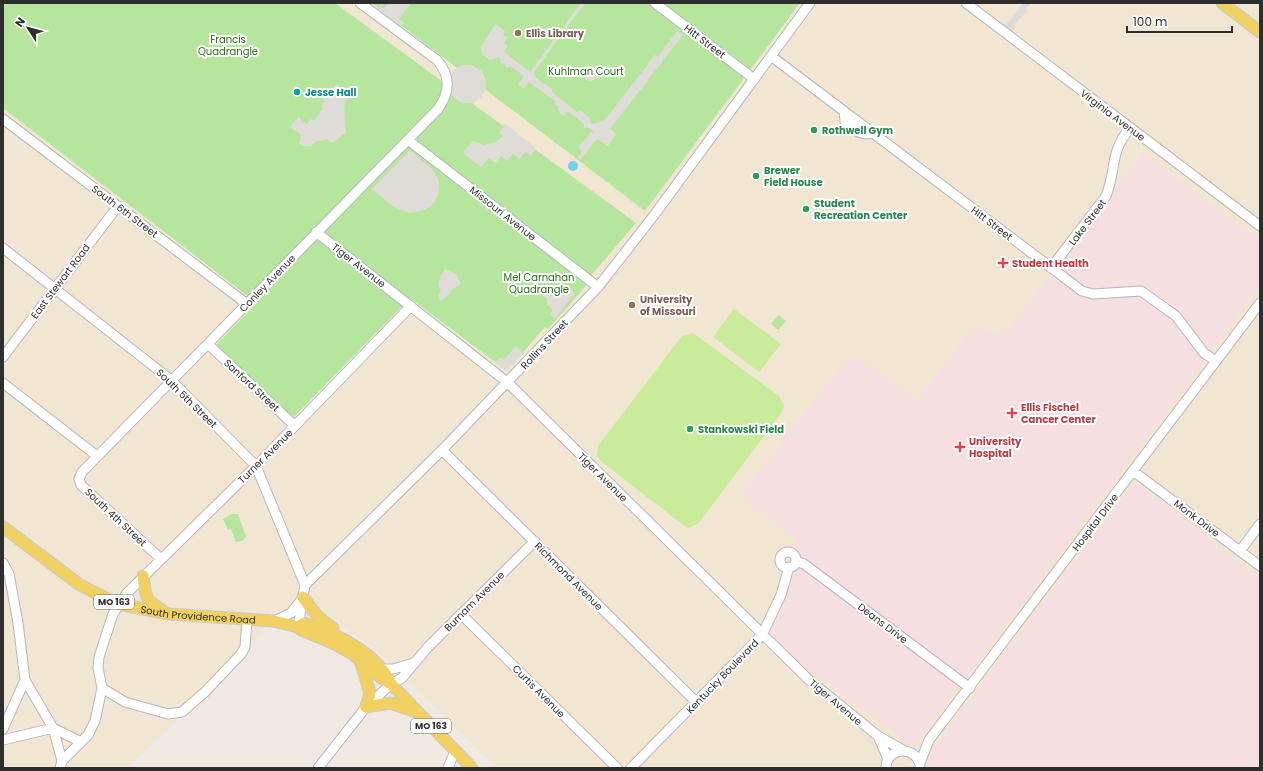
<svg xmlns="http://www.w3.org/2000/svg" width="1263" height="771" font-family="Poppins,sans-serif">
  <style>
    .education { fill: #f0e6d1 }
    .medical { fill: #f5dfe0 }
    .green { fill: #b6e59e }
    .pitch { fill: #c9ec9a }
    .plaza { fill: #dfdcd8 }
    .water { fill: #75cff0 }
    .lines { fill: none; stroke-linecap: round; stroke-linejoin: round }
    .minor-casing { stroke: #b4b7c1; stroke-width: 11 }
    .major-casing { stroke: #c9c9c9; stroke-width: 13 }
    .minor { stroke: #fff; stroke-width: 9 }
    .major { stroke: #f2d163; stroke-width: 11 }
    .education-dot { fill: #8d6e63; stroke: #fff; stroke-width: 1.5 }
    .culture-dot { fill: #0f9aa8; stroke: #fff; stroke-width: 1.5 }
    .leisure-dot { fill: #2e9e5b; stroke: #fff; stroke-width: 1.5 }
    .health-dot { fill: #e0444e; stroke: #fff; stroke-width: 1.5 }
    .labels { text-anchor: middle; stroke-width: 4; stroke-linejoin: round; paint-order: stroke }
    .shield { fill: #fff; stroke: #6d6d6d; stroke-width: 1 }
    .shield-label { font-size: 9px; font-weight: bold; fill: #2e2e2e }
    .education-label { font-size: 10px; font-weight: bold; fill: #785e54; stroke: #fff; text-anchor: start }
    .park-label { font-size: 10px; fill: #2c6e1b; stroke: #fff }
    .street-label { font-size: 10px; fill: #2e2e2e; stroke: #fff }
    .culture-label { font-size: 10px; font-weight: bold; fill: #0d838f; stroke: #fff; text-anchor: start }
    .leisure-label { font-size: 10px; font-weight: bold; fill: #27864d; stroke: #fff; text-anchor: start }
    .health-label { font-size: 10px; font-weight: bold; fill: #be3a42; stroke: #fff; text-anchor: start }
  </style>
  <rect width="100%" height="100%" fill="#efe9e1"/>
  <path class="education" d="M3 3H1260V768H497L375 649 347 629 328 620 272 608 261 634 176 722 127 768H3Z"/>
  <path class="medical" d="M1143 153 1260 241V284L1196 372 914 747 762 635 789 567 797 539 743 498V493L845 361 862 359 918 400 972 329 980 328 990 333 997 334 1009 329Z
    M1134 483 1182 515 1260 578V757L1251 768H935L925 761Z"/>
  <path class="green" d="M3 3H335L636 223 588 279 590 281 586 286 548 329 545 327 507 371 410 298 292 419 216 345 257 303 3 108Z
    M372 3H800L645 211Z
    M778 315 786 321 778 330 771 324Z
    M231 514H238L246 537 242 541 236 542 231 529 228 530 223 519Z"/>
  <path class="pitch" d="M734 309 781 344 759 372 713 337Z
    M693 333 779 396 784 406 782 412 698 524 689 528 683 525 601 461 597 456 598 446 682 336Z"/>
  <path class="plaza" d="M388 3H411L399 19 404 23 401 26 377 9 380 6 384 9Z
    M581 3H585L534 72 536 78 552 89V92L577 112 581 111 590 118V122L593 124 604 121 655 55 658 57 677 31 683 35 610 129 616 134 608 146 597 139 580 160 577 157 582 151 578 148 591 132 595 133 587 127 584 128V124L568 111 564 116 557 110 559 107 554 103 555 101 529 82 524 89 518 85 524 76 510 66 508 68 500 62 502 60 499 57 490 60 483 55 481 47 495 24 505 31 503 35 507 38 504 43 508 46 504 52 530 72Z
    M1023 3H1031L1026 9 1027 11 1014 25 1016 27 1013 31 1004 25 1007 20 1009 22Z
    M582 73a8 8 0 1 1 16 0a8 8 0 1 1-16 0Z
    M448 84a19 19 0 1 1 38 0a19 19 0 1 1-38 0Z
    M337 84 349 96 344 106 346 132 334 142H330L327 139 315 142 311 146H303L298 143 301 139 300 134 290 127 298 117 307 124 311 119 314 121 323 108 321 106 325 101 316 94 321 89 327 93 329 90 331 91Z
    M504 123 536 148 531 156 525 152 520 159 513 154 507 161 501 156 495 163 489 158 481 167 463 153 473 141 484 145 496 142 503 136 499 133 504 126 502 125Z
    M410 150 433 170 439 182V190L437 198 431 206 424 210 410 213 394 207 372 189Z
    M445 269 456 274 461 284 451 290 450 294 440 301 438 297 441 290 438 286 440 277Z
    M548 285 554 290 559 289 567 293 570 289 575 293 555 319 550 314 553 310 547 304V298L541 294Z
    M516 346 523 354 507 371 496 362 500 357 504 360Z"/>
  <path class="water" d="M568 166a5 5 0 1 1 10 0a5 5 0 1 1-10 0Z"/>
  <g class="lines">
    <g class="minor-casing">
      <path id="minor" d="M655 3 754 79
        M966 3 1260 226
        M771 56 1082 291 1093 294 1141 291 1176 316 1204 353 1216 361
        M844 111 845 121C853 130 861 136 873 133
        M3 119 247 304
        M408 140 598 287
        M316 232 507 382 808 679 878 736 903 750
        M3 248 171 380 256 466 305 585 298 627
        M1051 268 1106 196C1117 168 1109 153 1130 128
        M208 344 295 426
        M3 357 118 206
        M3 383 97 456
        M442 450 696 702
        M1133 471 1260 566
        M1240 551 1260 524
        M780 560a8 8 0 1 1 16 0a8 8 0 1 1-16 0Z
        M161 559 81 485 79 479 82 472 438 109C450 92 451 76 437 60L360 3
        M796 561 804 564 970 688
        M3 563 9 574 18 623 25 680 53 728 62 761 60 768
        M305 585 442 450 598 287 652 218 810 3
        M461 614 617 768
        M274 621 291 613 301 600
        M382 669H393L414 663
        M102 688 125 702 168 714 182 712 205 692 241 654 245 647 247 619
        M3 729 25 680
        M878 736 888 759
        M3 740 53 728 81 742
        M62 761 88 735 95 721 102 688 98 668 99 657 113 614 127 593 256 466 411 306
        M920 763 929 740 1260 303
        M318 768 366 707 391 684 402 678 428 647 535 541
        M448 768 455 751
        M631 768 762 635 781 595 789 567
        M886 768C886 747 916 745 920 765"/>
    </g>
    <g class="major-casing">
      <g id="major">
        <path d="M1222 3 1260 32"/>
        <path id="s1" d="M3 527 80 585 118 604 169 614 274 621 298 627 301 630C319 637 336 643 352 654 365 664 376 676 391 684L472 768"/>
        <path d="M143 576C146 597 144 599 163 611"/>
        <path d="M303 597C311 610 320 620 333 628"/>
        <path d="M298 627 304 623C336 634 376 651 391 684"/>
        <path d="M361 663 370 693 366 707"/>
        <path d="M366 707 390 703 414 711"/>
      </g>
    </g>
    <use href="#minor" class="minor"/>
    <use href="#major" class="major"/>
  </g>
  <g class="education-dot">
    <circle cx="518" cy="33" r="4"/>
    <circle cx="632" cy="305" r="4"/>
  </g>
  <circle class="culture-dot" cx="297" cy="92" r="4"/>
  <g class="leisure-dot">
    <circle cx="814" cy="130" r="4"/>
    <circle cx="756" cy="176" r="4"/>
    <circle cx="806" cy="209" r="4"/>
    <circle cx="690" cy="429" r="4"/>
  </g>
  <g class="health-dot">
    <path d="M1001 257h4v4h4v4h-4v4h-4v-4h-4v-4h4z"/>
    <path d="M1010 407h4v4h4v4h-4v4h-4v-4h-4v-4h4z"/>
    <path d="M958 441h4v4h4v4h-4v4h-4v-4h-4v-4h4z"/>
  </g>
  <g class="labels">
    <g class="shield">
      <rect x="94" y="595" width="40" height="14" rx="3"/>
      <rect x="411" y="719" width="40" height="14" rx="3"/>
    </g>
    <g class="shield-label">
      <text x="114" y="605">MO 163</text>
      <text x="431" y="729">MO 163</text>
    </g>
    <g class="education-label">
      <text x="526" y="37">Ellis Library</text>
      <text x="640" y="303">University<tspan x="640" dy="12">of Missouri</tspan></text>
    </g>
    <g class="park-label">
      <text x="228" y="43">Francis<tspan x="228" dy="12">Quadrangle</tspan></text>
      <text x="586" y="75">Kuhlman Court</text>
      <text x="539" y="281">Mel Carnahan<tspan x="539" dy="12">Quadrangle</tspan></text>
    </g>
    <g class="street-label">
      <text transform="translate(705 41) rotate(37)" y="4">Hitt Street</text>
      <text transform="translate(1113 115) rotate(37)" y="4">Virginia Avenue</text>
      <text transform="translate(125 211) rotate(37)" y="4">South 6th Street</text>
      <text transform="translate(503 213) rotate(38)" y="4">Missouri Avenue</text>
      <text transform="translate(1087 222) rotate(-53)" y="4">Lake Street</text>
      <text transform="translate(992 223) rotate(37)" y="4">Hitt Street</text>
      <text transform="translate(359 265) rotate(38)" y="4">Tiger Avenue</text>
      <text transform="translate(60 281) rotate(-53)" y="4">East Stewart Road</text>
      <text transform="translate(267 283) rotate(-46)" y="4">Conley Avenue</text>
      <text transform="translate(544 344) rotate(-47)" y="4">Rollins Street</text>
      <text transform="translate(252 385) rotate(43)" y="4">Sanford Street</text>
      <text transform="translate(187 398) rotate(44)" y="4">South 5th Street</text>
      <text transform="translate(265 456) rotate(-45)" y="4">Turner Avenue</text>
      <text transform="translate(603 477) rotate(45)" y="4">Tiger Avenue</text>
      <text transform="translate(116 517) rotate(43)" y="4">South 4th Street</text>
      <text transform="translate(1197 518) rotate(37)" y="4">Monk Drive</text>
      <text transform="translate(1095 522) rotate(-53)" y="4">Hospital Drive</text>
      <text transform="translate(569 576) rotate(45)" y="4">Richmond Avenue</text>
      <text transform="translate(474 601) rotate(-45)" y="4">Burnam Avenue</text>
      <text dy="4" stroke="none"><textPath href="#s1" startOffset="220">South Providence Road</textPath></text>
      <text transform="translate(883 623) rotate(37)" y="4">Deans Drive</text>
      <text transform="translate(722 676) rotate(-46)" y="4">Kentucky Boulevard</text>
      <text transform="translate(539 691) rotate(45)" y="4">Curtis Avenue</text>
      <text transform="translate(836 702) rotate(40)" y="4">Tiger Avenue</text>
    </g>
    <g class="culture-label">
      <text x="305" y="96">Jesse Hall</text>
    </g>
    <g class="leisure-label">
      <text x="822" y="134">Rothwell Gym</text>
      <text x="764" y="174">Brewer<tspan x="764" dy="12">Field House</tspan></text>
      <text x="814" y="207">Student<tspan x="814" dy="12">Recreation Center</tspan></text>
      <text x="698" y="433">Stankowski Field</text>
    </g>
    <g class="health-label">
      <text x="1012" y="267">Student Health</text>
      <text x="1021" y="411">Ellis Fischel<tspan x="1021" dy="12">Cancer Center</tspan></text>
      <text x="969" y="445">University<tspan x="969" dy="12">Hospital</tspan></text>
    </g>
  </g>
  <rect width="1263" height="771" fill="none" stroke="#2e2e2e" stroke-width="8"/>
  <g transform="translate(28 28) rotate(306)" stroke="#ffffff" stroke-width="3" paint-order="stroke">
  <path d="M0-3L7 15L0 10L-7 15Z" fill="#2e2e2e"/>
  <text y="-6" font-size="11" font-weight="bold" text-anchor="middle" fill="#2e2e2e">N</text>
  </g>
  <path d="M1127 26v6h105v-6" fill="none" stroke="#2e2e2e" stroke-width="2"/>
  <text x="1133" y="26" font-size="12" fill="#2e2e2e" stroke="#ffffff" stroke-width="3" paint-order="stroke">100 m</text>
</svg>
